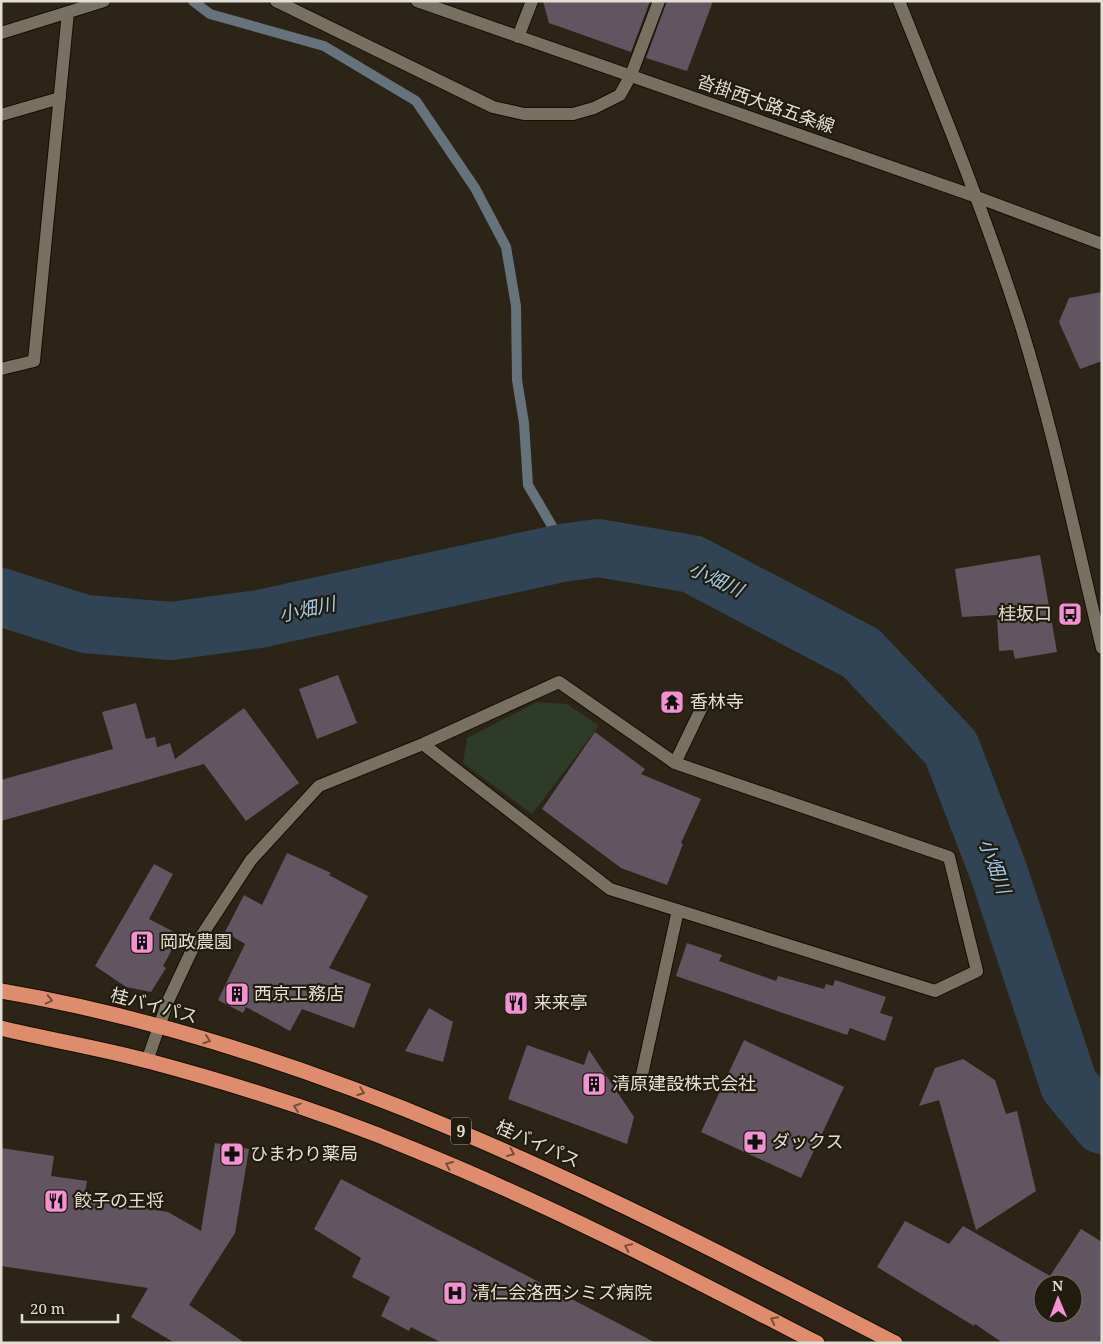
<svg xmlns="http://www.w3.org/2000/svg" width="1103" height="1344" font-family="'Noto Serif','Noto Sans JP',serif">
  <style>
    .green { fill: #2d3b27 }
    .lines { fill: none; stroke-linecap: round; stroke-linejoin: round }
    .stream { stroke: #66727c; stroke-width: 10 }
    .river { stroke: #304456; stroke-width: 58 }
    .building { fill: #615562; fill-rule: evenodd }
    .lane-casing { stroke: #140e03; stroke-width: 14 }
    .street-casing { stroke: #140e03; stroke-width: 14 }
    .secondary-casing { stroke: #140e03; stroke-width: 14 }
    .highway-casing { stroke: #140e03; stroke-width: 17 }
    .lane { stroke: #787060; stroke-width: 12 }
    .street { stroke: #787060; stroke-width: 12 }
    .secondary { stroke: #787060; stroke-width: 12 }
    .highway { stroke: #df8c6d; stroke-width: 15 }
    .oneway { stroke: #774e39 }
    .labels { text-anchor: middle; stroke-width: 4.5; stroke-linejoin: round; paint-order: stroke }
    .shield { fill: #221c0e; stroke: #a9a49a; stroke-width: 1 }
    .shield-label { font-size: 16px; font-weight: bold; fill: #e3dfd6 }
    .street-label { font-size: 18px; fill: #e3dfd6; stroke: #221c0e }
    .poi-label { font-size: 18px; fill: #e3dfd6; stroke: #221c0e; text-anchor: start }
    .water-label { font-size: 19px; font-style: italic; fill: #9fcaf0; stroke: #221c0e }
  </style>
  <rect width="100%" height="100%" fill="#2c2517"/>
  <path class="green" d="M537 702 567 704 599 726 532 814 463 763 467 738Z"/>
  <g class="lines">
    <path class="stream" d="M193 1 210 14 324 46 416 101 475 188 506 247 516 306 517 380 524 423 528 485 552 526 562 553"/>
    <path class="river" d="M1 597 85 624 171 631 259 619 562 553 598 548 692 564 861 653 951 748 999 873 1069 1085 1102 1125"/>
  </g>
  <path class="building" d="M543 1H650L631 52 549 23Z
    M667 1H713L687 71 646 58Z
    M1102 292V361L1080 369 1059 322 1069 298Z
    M1040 555 1057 652 1015 659 1013 650 999 651 997 615 962 617 955 569Z
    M338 675 357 723 317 739 299 689Z
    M136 703 146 739 155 737 157 747 170 743 175 759 244 708 299 783 246 821 204 764 1 821V780L113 749 102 712Z
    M595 732 645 769 641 774 701 799 681 843 683 844 667 885 621 868 542 809Z
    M287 853 331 873 329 875 368 896 329 968 371 984 354 1028 302 1009 290 1031 246 1007 243 1013 218 1000 245 944 225 932 244 895 262 905Z
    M154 864 173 874 149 919 180 935 163 966 166 968 151 992 126 987 95 966Z
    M687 943 722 955 719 961 776 981 778 976 824 989 826 984 833 986 835 980 886 997 880 1013 893 1017 885 1041 850 1028 847 1035 676 976Z
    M429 1008 453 1022 443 1062 405 1051Z
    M744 1040 844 1087 801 1178 701 1132Z
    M527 1045 584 1065 589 1050 634 1117 627 1144 508 1099Z
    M963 1059 995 1080 1006 1114 1017 1111 1036 1191 976 1230 939 1100 919 1106 935 1068Z
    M215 1143 249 1149 235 1233 189 1305 245 1343H175L131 1317 148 1288 1 1266V1148L54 1156 51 1176 87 1181 84 1198 168 1212 201 1231Z
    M341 1179 656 1343H442L411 1327 409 1331 381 1316 390 1297 352 1277 361 1258 314 1229Z
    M905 1221 949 1244 963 1226 1050 1276 1081 1229 1102 1242V1343H1003L975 1324 974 1326 877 1267ZM1043 1284H1073V1314H1043Z"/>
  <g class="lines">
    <g class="lane-casing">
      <path id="lane" d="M276 1 493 107 524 114H573L594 108 620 95 631 75
        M1 33 104 1
        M1 115 60 98
        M1 369 34 361 68 12"/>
    </g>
    <g class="street-casing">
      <path id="street" d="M518 37 532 1
        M631 75 659 1
        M675 763 702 707
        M147 1061 168 1001 192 950 251 860 319 786 423 744 559 682 675 763 949 857 977 971 935 991 610 889 423 744
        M641 1079 678 910"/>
    </g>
    <g class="secondary-casing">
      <path id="secondary" d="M417 1 977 197 1102 244
        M899 1C942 109 986 216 1021 326 1054 432 1076 541 1102 648"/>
    </g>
    <g class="highway-casing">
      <path id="highway" d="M1 991C322 1046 608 1195 895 1343
        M1 1028C50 1040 99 1048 148 1061 238 1085 329 1114 415 1150 553 1206 685 1275 817 1343"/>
    </g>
    <use href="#lane" class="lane"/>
    <use href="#street" class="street"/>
    <use href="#secondary" class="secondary"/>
    <use href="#highway" class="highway"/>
  </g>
  <defs><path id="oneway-chevron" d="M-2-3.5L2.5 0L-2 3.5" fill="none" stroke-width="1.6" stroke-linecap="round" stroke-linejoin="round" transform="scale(1.25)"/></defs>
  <g class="oneway">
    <use href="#oneway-chevron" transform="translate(49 1000) rotate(13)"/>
    <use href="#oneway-chevron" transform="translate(207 1040) rotate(18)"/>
    <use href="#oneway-chevron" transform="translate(361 1092) rotate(20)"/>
    <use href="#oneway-chevron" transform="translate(297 1107) rotate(-161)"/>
    <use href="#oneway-chevron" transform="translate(511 1153) rotate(24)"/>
    <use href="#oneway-chevron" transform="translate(449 1165) rotate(-156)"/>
    <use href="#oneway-chevron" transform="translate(628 1247) rotate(-154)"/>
    <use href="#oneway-chevron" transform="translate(774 1320) rotate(-153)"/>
  </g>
  <defs>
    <g id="bus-square" transform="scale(1.25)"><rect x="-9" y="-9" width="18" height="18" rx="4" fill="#f491d3" stroke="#221c0e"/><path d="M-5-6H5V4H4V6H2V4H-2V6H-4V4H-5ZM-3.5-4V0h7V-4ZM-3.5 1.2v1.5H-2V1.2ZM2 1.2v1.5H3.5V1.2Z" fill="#111"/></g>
    <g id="temple-square" transform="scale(1.25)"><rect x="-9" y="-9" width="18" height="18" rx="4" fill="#f491d3" stroke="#221c0e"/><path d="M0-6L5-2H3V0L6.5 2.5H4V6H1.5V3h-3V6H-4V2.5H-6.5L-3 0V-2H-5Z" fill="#111"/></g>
    <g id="building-square" transform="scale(1.25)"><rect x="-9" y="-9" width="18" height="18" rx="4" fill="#f491d3" stroke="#221c0e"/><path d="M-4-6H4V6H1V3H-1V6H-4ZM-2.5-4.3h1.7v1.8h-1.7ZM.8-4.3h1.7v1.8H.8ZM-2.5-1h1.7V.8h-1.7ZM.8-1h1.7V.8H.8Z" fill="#111"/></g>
    <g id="restaurant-square" transform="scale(1.25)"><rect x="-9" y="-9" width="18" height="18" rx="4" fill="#f491d3" stroke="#221c0e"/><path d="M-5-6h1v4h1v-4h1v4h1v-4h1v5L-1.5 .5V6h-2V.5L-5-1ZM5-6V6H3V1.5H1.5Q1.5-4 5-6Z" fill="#111"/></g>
    <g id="pharmacy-square" transform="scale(1.25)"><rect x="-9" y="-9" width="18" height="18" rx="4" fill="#f491d3" stroke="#221c0e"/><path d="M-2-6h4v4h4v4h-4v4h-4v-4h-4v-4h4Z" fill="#111"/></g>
    <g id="hospital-square" transform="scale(1.25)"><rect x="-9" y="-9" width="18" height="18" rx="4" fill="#f491d3" stroke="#221c0e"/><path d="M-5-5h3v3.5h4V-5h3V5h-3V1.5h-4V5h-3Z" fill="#111"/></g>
  </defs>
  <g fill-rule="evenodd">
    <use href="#bus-square" x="1070" y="614"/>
    <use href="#temple-square" x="672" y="702"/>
    <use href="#building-square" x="142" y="942"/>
    <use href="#building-square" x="237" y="994"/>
    <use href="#restaurant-square" x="516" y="1003"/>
    <use href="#building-square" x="594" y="1084"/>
    <use href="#pharmacy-square" x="755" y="1142"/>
    <use href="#pharmacy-square" x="232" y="1154"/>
    <use href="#restaurant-square" x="56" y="1201"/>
    <use href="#hospital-square" x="455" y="1293"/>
  </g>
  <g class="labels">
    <rect class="shield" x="451" y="1117.5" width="20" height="27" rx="4"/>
    <g class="shield-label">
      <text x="461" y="1137">9</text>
    </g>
    <g class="street-label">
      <text transform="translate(766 104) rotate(19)" y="6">沓掛西大路五条線</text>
      <text transform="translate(154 1006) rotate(15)" y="6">桂バイパス</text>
      <text transform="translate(538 1144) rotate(24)" y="6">桂バイパス</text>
    </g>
    <g class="poi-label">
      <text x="1052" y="620" text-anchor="end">桂坂口</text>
      <text x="690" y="708">香林寺</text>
      <text x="160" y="948">岡政農園</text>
      <text x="254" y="1000">西京工務店</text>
      <text x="534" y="1009">来来亭</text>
      <text x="612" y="1090">清原建設株式会社</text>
      <text x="772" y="1148">ダックス</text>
      <text x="250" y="1160">ひまわり薬局</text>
      <text x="74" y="1207">餃子の王将</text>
      <text x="472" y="1299">清仁会洛西シミズ病院</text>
    </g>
    <g class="water-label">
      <text transform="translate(716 579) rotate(25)" y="7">小畑川</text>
      <text transform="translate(307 609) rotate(-12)" y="7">小畑川</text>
      <text transform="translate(995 866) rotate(70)" y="7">小畑川</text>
    </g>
  </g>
  <rect width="1103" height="1344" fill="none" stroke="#e3dfd6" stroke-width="5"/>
  <g transform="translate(1058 1299) rotate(359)"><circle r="24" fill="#221c0e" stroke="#6f6a5e"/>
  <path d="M0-4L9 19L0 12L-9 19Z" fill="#f491d3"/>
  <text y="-8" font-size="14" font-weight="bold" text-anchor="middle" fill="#e3dfd6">N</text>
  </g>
  <path d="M22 1314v8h96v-8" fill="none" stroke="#e3dfd6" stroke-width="2.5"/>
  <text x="30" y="1314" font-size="15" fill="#e3dfd6" stroke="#221c0e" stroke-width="4" paint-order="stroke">20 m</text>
</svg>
